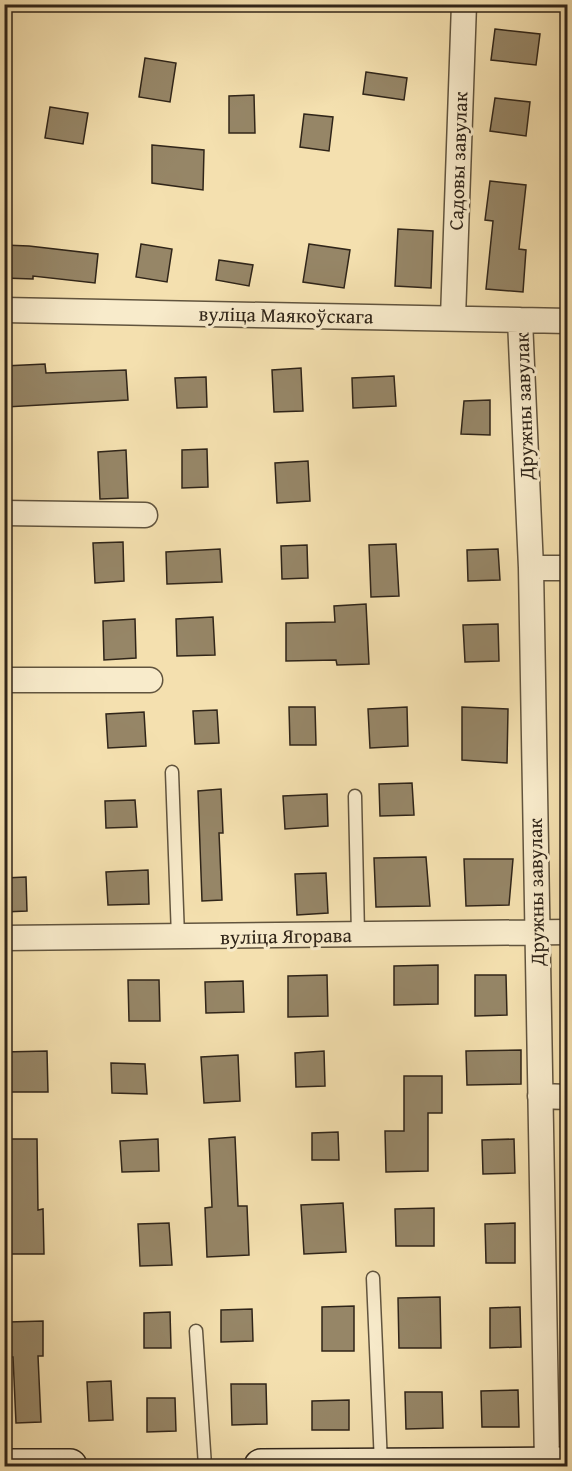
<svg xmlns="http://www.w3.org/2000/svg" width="572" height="1471" font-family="'Gentium Book Plus',serif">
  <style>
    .building { fill: #968667; stroke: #302519; stroke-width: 1.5 }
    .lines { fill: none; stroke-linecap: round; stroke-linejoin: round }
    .service-casing { stroke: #61543e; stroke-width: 15 }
    .minor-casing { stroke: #61543e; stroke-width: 27 }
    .secondary-casing { stroke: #302519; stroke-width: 36 }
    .service { stroke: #f8ebcb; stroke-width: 12 }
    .minor { stroke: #f8ebcb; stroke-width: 24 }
    .secondary { stroke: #f8ebcb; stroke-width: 33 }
    .labels { text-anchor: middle; stroke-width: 6; stroke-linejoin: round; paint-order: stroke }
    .street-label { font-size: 20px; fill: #302519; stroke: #f8ebcb }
  </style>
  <rect width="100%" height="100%" fill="#f4e0af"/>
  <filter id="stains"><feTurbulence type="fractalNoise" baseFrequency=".00333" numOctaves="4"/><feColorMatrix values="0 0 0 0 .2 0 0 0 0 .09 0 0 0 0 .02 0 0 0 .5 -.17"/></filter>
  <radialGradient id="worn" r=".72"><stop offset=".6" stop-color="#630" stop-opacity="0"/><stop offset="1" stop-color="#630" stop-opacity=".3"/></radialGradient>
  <path class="building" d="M495 29 540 34 536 65 491 60Z
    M145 58 176 63 170 102 139 97Z
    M366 72 407 78 404 100 363 94Z
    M254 95 255 133H229V96Z
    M495 98 530 102 526 136 490 131Z
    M50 107 88 113 83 144 45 138Z
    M304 114 333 117 329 151 300 147Z
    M152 145 204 150 203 190 152 183Z
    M490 181 526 185 519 249 526 250 523 292 486 289 493 221 485 220Z
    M398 229 433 231 431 288 395 286Z
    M141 244 172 249 167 282 136 277Z
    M309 244 350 250 344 288 303 282Z
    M4 245 29 246 98 254 95 283 33 276V279L4 278Z
    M219 260 253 265 249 286 216 280Z
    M45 364 46 373 126 370 128 400 6 407 4 366Z
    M301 368 303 411 274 412 272 370Z
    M394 376 396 406 353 408 352 378Z
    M206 377 207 407 177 408 175 378Z
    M490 400V435L461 434 464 401Z
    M207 449 208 487 182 488V450Z
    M126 450 128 498 100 499 98 452Z
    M308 461 310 501 277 503 275 463Z
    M123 542 124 581 95 583 93 543Z
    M396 544 399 596 371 597 369 545Z
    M307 545 308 578 282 579 281 546Z
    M220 549 222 582 167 584 166 552Z
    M498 549 500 580 468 581 467 550Z
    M366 604 369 664 337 665 336 660 286 661V623L335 622 334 606Z
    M213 617 215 655 177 656 176 619Z
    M135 619 136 658 104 660 103 621Z
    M498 624 499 661 465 662 463 625Z
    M289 707H315L316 745H290Z
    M407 707 408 746 370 748 368 709Z
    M462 707 508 709 507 763 462 760Z
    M217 710 219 743 195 744 193 711Z
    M144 712 146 746 108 748 106 714Z
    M412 783 414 815 380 816 379 784Z
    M221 789 223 833H219L222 900 202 901 198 791Z
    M327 794 328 826 285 829 283 796Z
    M135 800 137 827 106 828 105 801Z
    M426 857 430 906 376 907 374 858Z
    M464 859H513L509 905 466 906Z
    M148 870 149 904 108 905 106 872Z
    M326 873 328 913 297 915 295 874Z
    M26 877 27 911 4 912V878Z
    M438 965V1004L394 1005V966Z
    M327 975 328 1016 288 1017V976Z
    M475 975H506L507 1015 475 1016Z
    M128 980H159L160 1021H129Z
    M243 981 244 1012 206 1013 205 982Z
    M521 1050V1084L467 1085 466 1051Z
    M47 1051 48 1092H4V1052Z
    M324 1051 325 1086 296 1087 295 1053Z
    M238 1055 240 1101 204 1103 201 1057Z
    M111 1063 145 1064 147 1094 112 1093Z
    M404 1076H442V1113H428V1171L386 1172 385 1131H404Z
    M338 1132 339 1160H312V1133Z
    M235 1137 238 1206H247L249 1255 207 1257 205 1208 212 1207 209 1139Z
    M5 1139H37L38 1210 43 1209 44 1254H7Z
    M158 1139 159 1171 122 1172 120 1141Z
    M514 1139 515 1173 483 1174 482 1140Z
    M343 1203 346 1252 304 1254 301 1205Z
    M434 1208V1246H396L395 1209Z
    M169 1223 172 1265 140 1266 138 1224Z
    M515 1223V1263H486L485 1224Z
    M440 1297 441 1348H399L398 1298Z
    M354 1306V1351H322V1307Z
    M520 1307 521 1347 490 1348V1308Z
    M252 1309 253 1341 221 1342V1310Z
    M170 1312 171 1348H144V1313Z
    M43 1321V1356H38L41 1422 16 1423 13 1357H10L9 1322Z
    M111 1381 113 1420 89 1421 87 1382Z
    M231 1384H266L267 1424 232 1425Z
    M518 1390 519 1427H482L481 1391Z
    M405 1392H442L443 1428 406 1429Z
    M147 1398H175L176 1431 147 1432Z
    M349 1400V1430H312V1401Z"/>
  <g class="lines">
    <g class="service-casing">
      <path id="service" d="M172 772 178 937
        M355 796 358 935
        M373 1278 381 1464
        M196 1331 205 1466"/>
    </g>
    <g class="minor-casing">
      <path id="minor" d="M4 310 568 321
        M453 318 464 4
        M520 320 531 568 547 1464
        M4 513 145 515
        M531 568H568
        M4 680H150
        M4 938 568 932
        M540 1096 568 1097"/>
    </g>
    <g class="secondary-casing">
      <path id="secondary" d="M4 1466H70
        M261 1466 568 1464"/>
    </g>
    <use href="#service" class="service"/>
    <use href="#minor" class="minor"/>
    <use href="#secondary" class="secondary"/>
  </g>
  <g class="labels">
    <g class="street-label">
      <text transform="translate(458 161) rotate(-88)" y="7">Садовы завулак</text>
      <text transform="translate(286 315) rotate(1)" y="7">вуліца Маякоўскага</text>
      <text transform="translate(524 406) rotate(-92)" y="7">Дружны завулак</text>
      <text transform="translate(536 892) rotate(-91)" y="7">Дружны завулак</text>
      <text transform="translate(286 936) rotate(-1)" y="7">вуліца Ягорава</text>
    </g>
  </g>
  <rect width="572" height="1471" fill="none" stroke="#f4e0af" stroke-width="24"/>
  <rect x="6" y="6" width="560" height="1459" fill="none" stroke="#302519" stroke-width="3"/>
  <rect x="12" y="12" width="548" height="1447" fill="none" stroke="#302519" stroke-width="1.5"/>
  <rect width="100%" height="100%" filter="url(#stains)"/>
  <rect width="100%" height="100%" fill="url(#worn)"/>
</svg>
